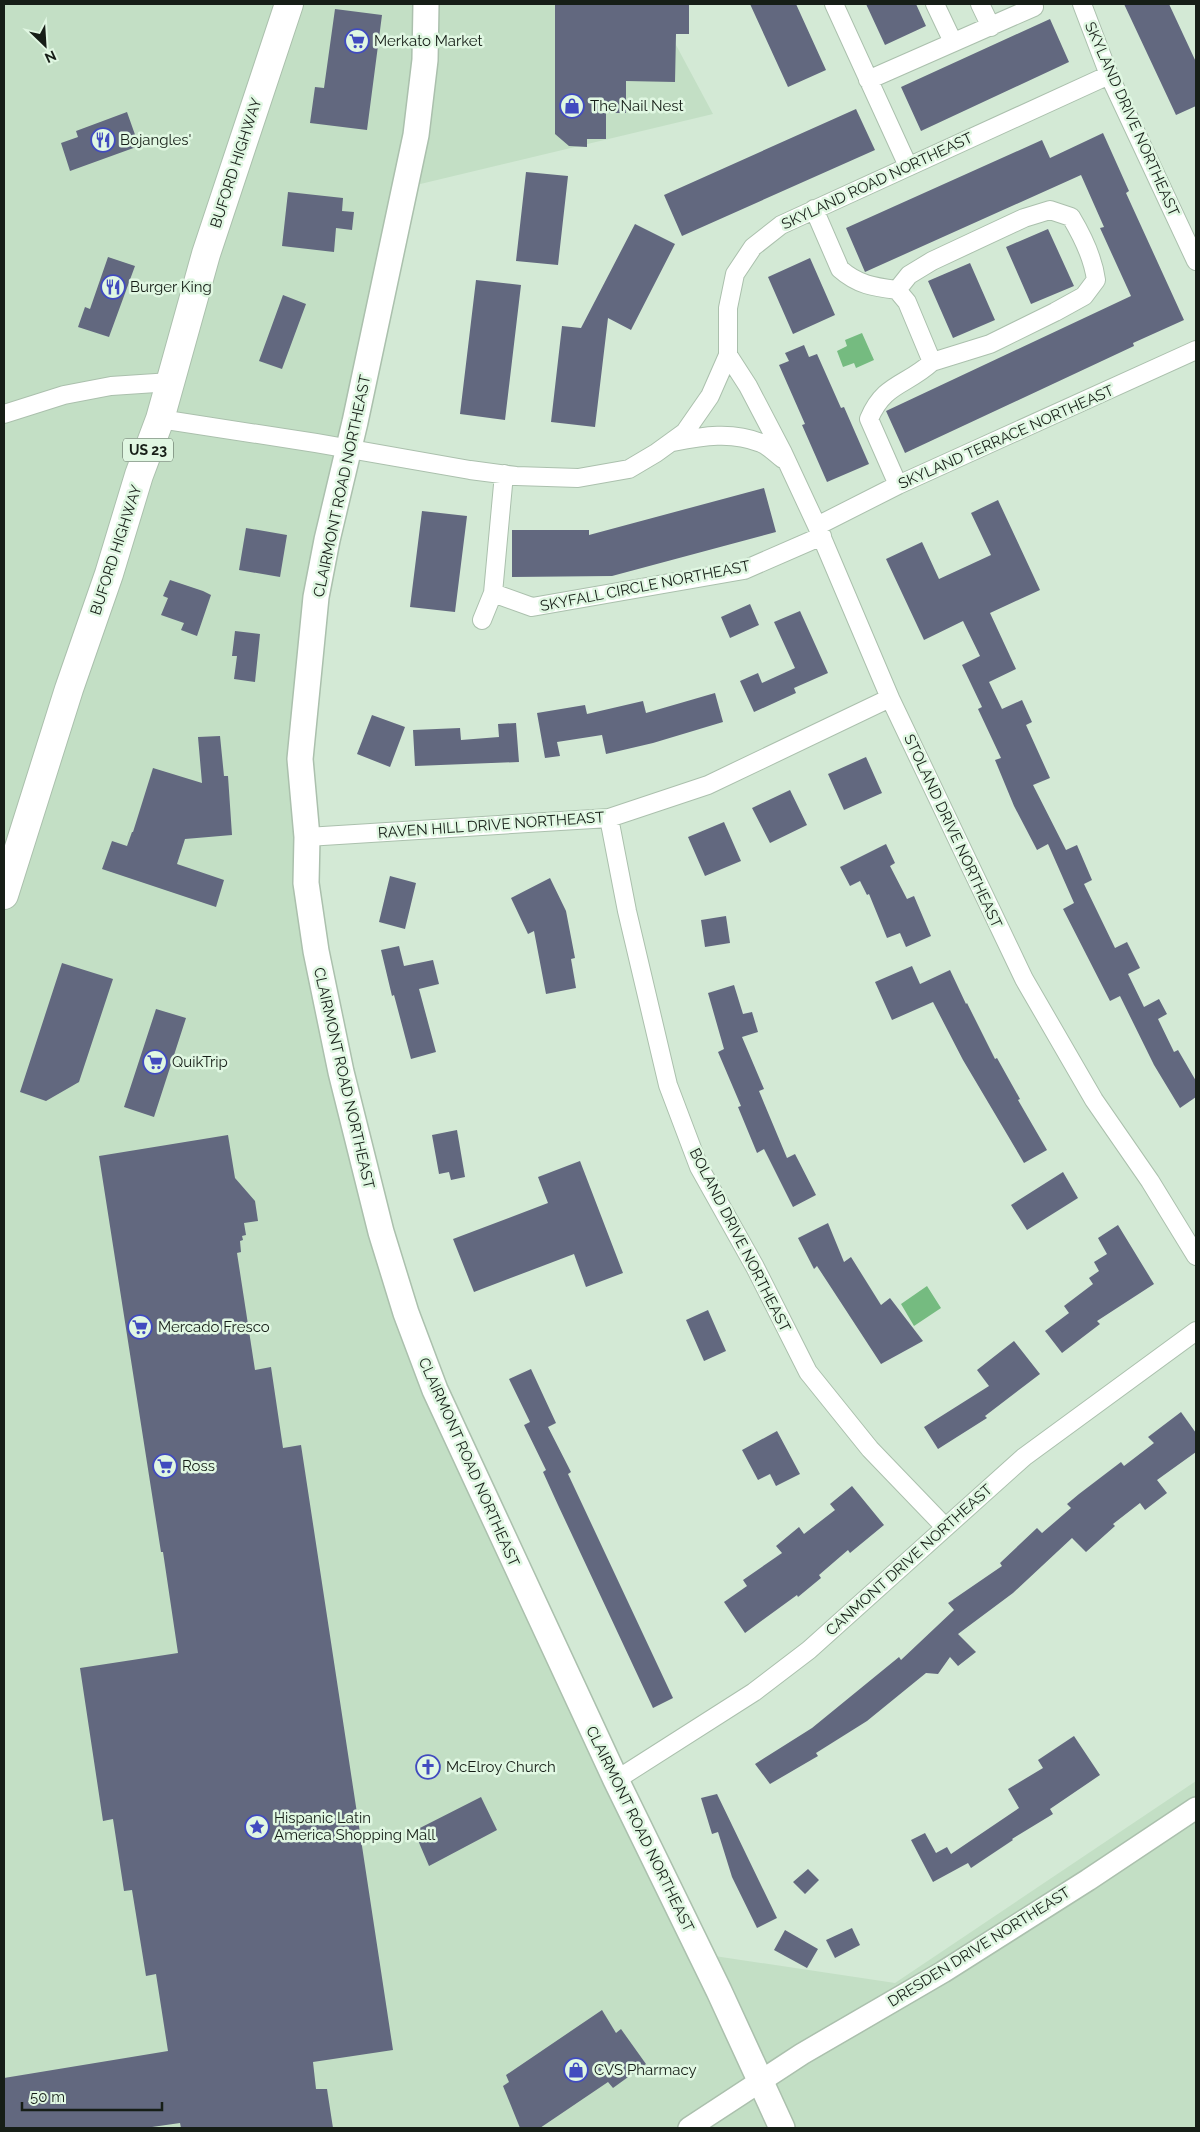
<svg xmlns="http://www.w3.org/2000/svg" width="1200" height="2132" font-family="Raleway,sans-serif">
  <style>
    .built { fill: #c3dfc5 }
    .water { fill: #75bb80 }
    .building { fill: #62687f }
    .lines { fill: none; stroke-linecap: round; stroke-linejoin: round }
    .minor-casing { stroke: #abc0ad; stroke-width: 20 }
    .tertiary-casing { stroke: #abc0ad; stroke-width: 24 }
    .secondary-casing { stroke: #abc0ad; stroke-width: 28 }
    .primary-casing { stroke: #abc0ad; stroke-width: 30 }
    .minor { stroke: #fff; stroke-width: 18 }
    .tertiary { stroke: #fff; stroke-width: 21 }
    .secondary { stroke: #fff; stroke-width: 25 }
    .primary { stroke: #fff; stroke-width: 28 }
    .labels { text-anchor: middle; stroke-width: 5; stroke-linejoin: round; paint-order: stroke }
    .shield { fill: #e0f7e2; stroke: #535f54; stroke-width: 1 }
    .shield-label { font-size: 14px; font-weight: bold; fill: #161e17 }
    .poi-label { font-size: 15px; fill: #161e17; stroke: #e0f7e2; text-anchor: start }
    .street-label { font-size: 15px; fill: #161e17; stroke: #e0f7e2 }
  </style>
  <rect width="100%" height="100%" fill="#d3e9d5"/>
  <path class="built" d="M4 4H654L713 114 412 186 316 597 305 825 334 1009 432 1391 708 1955 895 1983 1196 1781V2128H4Z"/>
  <path class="water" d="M862 333 874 360 856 368 854 363 843 367 837 351 847 346 845 340Z
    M927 1286 941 1308 914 1326 901 1304Z"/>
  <path class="building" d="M555 4H689V34H676L675 82 626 81V113H606V139H587V147L569 146 555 134Z
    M750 4H796L826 70 788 87Z
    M866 4H916L926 26 885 45Z
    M1124 4H1169L1196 62V106L1176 115Z
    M335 9 382 15 367 130 310 123 315 87 324 88Z
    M1050 19 1069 62 921 131 901 87Z
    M856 109 875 150 682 236 664 195Z
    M127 112 139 146 70 171 61 143 78 137 76 131Z
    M1103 133 1129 191 1126 193 1184 320 1133 343 1134 346 905 453 886 411 1131 296 1100 228 1104 227 1081 175 865 272 846 228 1042 140 1050 158Z
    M526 172 568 176 558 265 516 261Z
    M288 192 343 198 342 211 354 212 352 230 336 228 334 252 282 246Z
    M635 224 675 244 631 330 608 318 595 427 551 422 562 326 581 328Z
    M1048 229 1074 286 1031 304 1006 247Z
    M108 257 135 266 109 337 78 327 85 307 90 309Z
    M810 258 835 315 793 334 768 277Z
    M970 263 995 320 953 338 928 281Z
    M476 280 521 285 505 420 460 414Z
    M283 295 306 304 282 369 259 361Z
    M804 345 809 357 817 354 841 408 844 407 869 464 827 482 802 425 805 424 779 365 789 361 785 353Z
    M764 488 776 532 612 576 512 577V530H589V535Z
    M998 500 1040 590 990 613 1016 669 989 682 1002 709 1022 700 1032 722 1026 725 1050 778 1033 785 1066 850 1077 845 1092 880 1084 884 1115 948 1127 942 1140 968 1128 974 1144 1007 1159 999 1167 1014 1158 1019 1174 1052 1178 1050 1196 1081V1097L1180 1108 1154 1065 1120 996 1110 1001 1063 909 1074 903 1048 844 1037 850 1014 806 995 760 1001 758 978 709 982 707 962 665 980 656 963 621 924 640 886 559 922 542 939 579 991 555 971 513Z
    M422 511 467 516 455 612 410 607Z
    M246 528 287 535 280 577 239 570Z
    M170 580 203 591 211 595 197 636 181 630 184 623 161 615 168 598 163 596Z
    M750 604 759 625 730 638 721 617Z
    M800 611 828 673 794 688 796 693 754 712 740 681 758 673 762 683 795 668 774 622Z
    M235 631 260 634 255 682 234 679 237 656H232Z
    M715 693 723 722 653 743 606 754 602 735 557 742 560 756 545 758 537 713 585 705 587 714 643 701 646 713Z
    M372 715 405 727 390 767 357 754Z
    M516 723 519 762 415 766 413 730 460 728 461 740 499 737 498 724Z
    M220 736 224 776H228L232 835 185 839 177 864 224 880 216 907 102 869 112 841 127 846 132 832H133L153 768 202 783 198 737Z
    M866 757 882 793 844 810 828 774Z
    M790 790 807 825 770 843 752 808Z
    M724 822 741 861 705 876 688 837Z
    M886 844 895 863 890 866 907 899 914 896 931 936 906 947 900 933 887 938 869 894 867 895 860 881 850 886 840 867Z
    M390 876 416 883 405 929 379 922Z
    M550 878 566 911 575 958 571 959 576 988 546 994 534 931 528 934 511 898Z
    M726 916 730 943 705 947 701 920Z
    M399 946 404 966 433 960 439 984 419 989 436 1052 411 1059 394 995 392 996 381 950Z
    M62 963 113 979 79 1082 46 1101 20 1092Z
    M912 966 920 984 950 970 966 1004 967 1003 995 1059 997 1058 1020 1099 1018 1100 1047 1150 1024 1163 963 1060 933 1002 892 1020 875 982Z
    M734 985 743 1014 752 1012 758 1032 742 1037 764 1089 759 1091 787 1158 795 1154 816 1195 793 1207 764 1149 757 1153 738 1107 741 1106 718 1052 724 1049 708 993Z
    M156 1009 186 1018 154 1117 124 1107Z
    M457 1130 465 1177 451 1180 449 1172 439 1174 432 1135Z
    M228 1135 235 1178 255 1201 258 1221 244 1223 246 1235 242 1236 243 1240 240 1241 241 1252 237 1253 255 1370 271 1367 283 1448 301 1445 393 2050 313 2062 316 2089H327L333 2128H181L180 2123 152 2127V2128H4V2078L168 2051 156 1974 146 1976 132 1890 124 1891 113 1819 103 1821 80 1668 178 1653 163 1552H161L99 1156Z
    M580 1161 623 1273 586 1287 574 1254 474 1292 453 1239 548 1203 538 1177Z
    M1063 1172 1078 1198 1027 1230 1011 1205Z
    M828 1223 844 1262 851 1257 881 1305 890 1298 923 1341 881 1364 817 1266 814 1269 798 1238Z
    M1118 1225 1154 1284 1097 1321 1100 1324 1062 1353 1045 1331 1069 1313 1064 1306 1093 1284 1089 1278 1099 1271 1094 1262 1107 1254 1098 1238Z
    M708 1310 726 1351 704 1361 686 1320Z
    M1014 1341 1040 1374 985 1416 987 1418 938 1449 924 1427 989 1386 977 1370Z
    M531 1369 556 1423 548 1427 571 1472 568 1474 673 1698 653 1708 558 1505 543 1472 546 1470 524 1425 530 1422 509 1379Z
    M1181 1412 1196 1433V1452L1157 1480 1167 1493 1145 1510 1140 1503 1113 1524 1115 1526 1086 1552 1072 1538 1013 1593 958 1634 976 1652 958 1666 950 1657 938 1674 926 1673 867 1721 816 1753 818 1756 770 1784 755 1764 812 1728 899 1657 901 1660 954 1610 948 1603 1002 1566 1000 1563 1037 1528 1042 1533 1071 1508 1067 1504 1079 1494 1121 1462 1124 1466 1154 1443 1148 1437Z
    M777 1431 800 1474 776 1486 770 1474 758 1480 742 1450Z
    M852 1486 884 1525 850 1553 848 1550 819 1575 821 1578 798 1597 797 1595 745 1633 724 1602 747 1586 743 1580 782 1553 776 1546 799 1527 804 1534 835 1510 830 1504Z
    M1074 1736 1100 1775 1050 1809 1053 1814 1012 1839 1013 1840 971 1868 968 1863 933 1882 911 1840 925 1833 936 1853 947 1847 951 1854 1019 1808 1008 1789 1043 1768 1038 1760Z
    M717 1794 777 1918 757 1928 732 1877 718 1832 712 1834 701 1798Z
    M481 1797 497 1830 429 1866 414 1831Z
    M808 1869 819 1880 805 1894 793 1882Z
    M852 1928 860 1945 835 1958 826 1940Z
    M785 1930 818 1949 807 1968 774 1950Z
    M602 2010 616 2033 621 2029 646 2064 613 2088 608 2082 540 2128H520L503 2086 509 2082 506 2075Z"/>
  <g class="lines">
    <g class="minor-casing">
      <path id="minor" d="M834 4 908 166
        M935 4 953 42
        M980 4 991 27
        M1082 4 1109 75 1196 261
        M1109 75 781 225 753 247 735 274 728 308V355L748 386 783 453 817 526 890 698 1024 979 1094 1100 1150 1181 1196 1256
        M868 80 1034 7
        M814 209 840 269C858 285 874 287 897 290L907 302 932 362C906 386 884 383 869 419L898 485
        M897 290 909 275 932 261 1024 218 1050 210 1071 217C1083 237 1093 257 1096 280L1084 296 1055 312 990 344 932 362
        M4 414 64 395 111 386 171 382
        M160 419 316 443 470 470 516 476 578 478 629 469 656 453 685 432 710 396 728 355
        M673 442C703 436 732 431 761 443 769 446 776 454 783 459
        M504 474 493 593 532 607 744 570 822 536
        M817 526 898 485 1196 350
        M482 620 493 593
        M609 818 627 911 668 1085 699 1167 755 1267 808 1372 870 1449 945 1527
        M307 837 609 818 708 785 890 698
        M616 1780 754 1692 809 1650 1024 1457 1196 1331"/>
    </g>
    <g class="tertiary-casing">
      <path id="tertiary" d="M689 2128 802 2054 943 1972 1088 1880 1196 1808"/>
    </g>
    <g class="secondary-casing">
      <path id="secondary" d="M426 4 425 60 416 135 355 422 327 540 316 597 300 759 307 837 306 883 316 951 341 1072 381 1232 406 1313 435 1390 616 1780 719 1991 782 2128"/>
    </g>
    <g class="primary-casing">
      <path id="primary" d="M4 895 69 689 109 574 139 475 160 419 206 254 289 4"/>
    </g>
    <use href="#minor" class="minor"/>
    <use href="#tertiary" class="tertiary"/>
    <use href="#secondary" class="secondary"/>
    <use href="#primary" class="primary"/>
  </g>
  <defs>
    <g id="supermarket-ring" transform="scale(1.25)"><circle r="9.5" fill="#e0f7e2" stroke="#414bbf" stroke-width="1.5"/><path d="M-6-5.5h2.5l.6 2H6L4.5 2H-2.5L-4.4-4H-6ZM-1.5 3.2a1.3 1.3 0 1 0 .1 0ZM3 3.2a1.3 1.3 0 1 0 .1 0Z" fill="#414bbf"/></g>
    <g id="shop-ring" transform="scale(1.25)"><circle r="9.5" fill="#e0f7e2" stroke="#414bbf" stroke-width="1.5"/><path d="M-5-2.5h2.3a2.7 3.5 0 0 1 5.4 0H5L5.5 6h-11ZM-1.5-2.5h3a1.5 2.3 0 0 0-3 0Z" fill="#414bbf"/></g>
    <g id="restaurant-ring" transform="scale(1.25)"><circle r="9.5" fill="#e0f7e2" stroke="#414bbf" stroke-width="1.5"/><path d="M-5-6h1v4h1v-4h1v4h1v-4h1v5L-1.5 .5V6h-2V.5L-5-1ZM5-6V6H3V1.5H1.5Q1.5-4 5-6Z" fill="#414bbf"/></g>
    <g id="church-ring" transform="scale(1.25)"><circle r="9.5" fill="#e0f7e2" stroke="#414bbf" stroke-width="1.5"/><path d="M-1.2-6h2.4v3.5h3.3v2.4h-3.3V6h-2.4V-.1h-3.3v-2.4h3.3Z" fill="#414bbf"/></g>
    <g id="sight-ring" transform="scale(1.25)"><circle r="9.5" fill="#e0f7e2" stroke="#414bbf" stroke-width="1.5"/><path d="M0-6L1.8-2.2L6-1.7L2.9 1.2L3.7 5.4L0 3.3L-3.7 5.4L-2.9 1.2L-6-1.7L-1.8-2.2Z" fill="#414bbf"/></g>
  </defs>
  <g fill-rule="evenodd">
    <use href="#supermarket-ring" x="357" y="41"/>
    <use href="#shop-ring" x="572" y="106"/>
    <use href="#restaurant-ring" x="103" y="140"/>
    <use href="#restaurant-ring" x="113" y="287"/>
    <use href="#supermarket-ring" x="155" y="1062"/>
    <use href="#supermarket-ring" x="140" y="1327"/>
    <use href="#supermarket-ring" x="165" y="1466"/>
    <use href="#church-ring" x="428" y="1767"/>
    <use href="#sight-ring" x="257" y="1827"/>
    <use href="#shop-ring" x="576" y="2070"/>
  </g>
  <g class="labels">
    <rect class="shield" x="123" y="438.5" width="50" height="23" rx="4"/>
    <g class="shield-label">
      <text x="148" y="455">US 23</text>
    </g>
    <g class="poi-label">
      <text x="374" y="46">Merkato Market</text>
      <text x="590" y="111">The Nail Nest</text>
      <text x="120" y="145">Bojangles'</text>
      <text x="130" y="292">Burger King</text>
      <text x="172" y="1067">QuikTrip</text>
      <text x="158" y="1332">Mercado Fresco</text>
      <text x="182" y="1471">Ross</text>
      <text x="446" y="1772">McElroy Church</text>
      <text x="274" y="1823">Hispanic Latin<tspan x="274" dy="17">America Shopping Mall</tspan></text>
      <text x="594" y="2075">CVS Pharmacy</text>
    </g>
    <g class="street-label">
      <text transform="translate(1132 119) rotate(66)" y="5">SKYLAND DRIVE NORTHEAST</text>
      <text transform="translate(236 163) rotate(-72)" y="5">BUFORD HIGHWAY</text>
      <text transform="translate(877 181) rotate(-25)" y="5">SKYLAND ROAD NORTHEAST</text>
      <text transform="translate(1006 437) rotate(-24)" y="5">SKYLAND TERRACE NORTHEAST</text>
      <text transform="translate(342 486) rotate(-78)" y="5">CLAIRMONT ROAD NORTHEAST</text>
      <text transform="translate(116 550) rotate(-72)" y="5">BUFORD HIGHWAY</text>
      <text transform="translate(645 586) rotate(-11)" y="5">SKYFALL CIRCLE NORTHEAST</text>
      <text transform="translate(491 825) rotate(-4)" y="5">RAVEN HILL DRIVE NORTHEAST</text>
      <text transform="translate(953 831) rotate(65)" y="5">STOLAND DRIVE NORTHEAST</text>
      <text transform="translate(344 1078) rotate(77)" y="5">CLAIRMONT ROAD NORTHEAST</text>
      <text transform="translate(740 1240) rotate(63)" y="5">BOLAND DRIVE NORTHEAST</text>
      <text transform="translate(469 1462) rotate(66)" y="5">CLAIRMONT ROAD NORTHEAST</text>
      <text transform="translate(909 1560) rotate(-42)" y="5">CANMONT DRIVE NORTHEAST</text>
      <text transform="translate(640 1829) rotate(64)" y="5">CLAIRMONT ROAD NORTHEAST</text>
      <text transform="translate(979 1947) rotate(-32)" y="5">DRESDEN DRIVE NORTHEAST</text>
    </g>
  </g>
  <rect width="1200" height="2132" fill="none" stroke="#161e17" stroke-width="10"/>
  <g transform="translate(45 45) rotate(155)" stroke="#e0f7e2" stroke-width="4" paint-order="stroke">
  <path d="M0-4L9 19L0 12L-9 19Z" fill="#161e17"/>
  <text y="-8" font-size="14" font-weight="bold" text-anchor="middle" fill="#161e17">N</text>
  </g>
  <path d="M22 2102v8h140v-8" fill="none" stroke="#161e17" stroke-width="2.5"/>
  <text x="30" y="2102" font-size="15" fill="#161e17" stroke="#e0f7e2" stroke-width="4" paint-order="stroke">50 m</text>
</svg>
